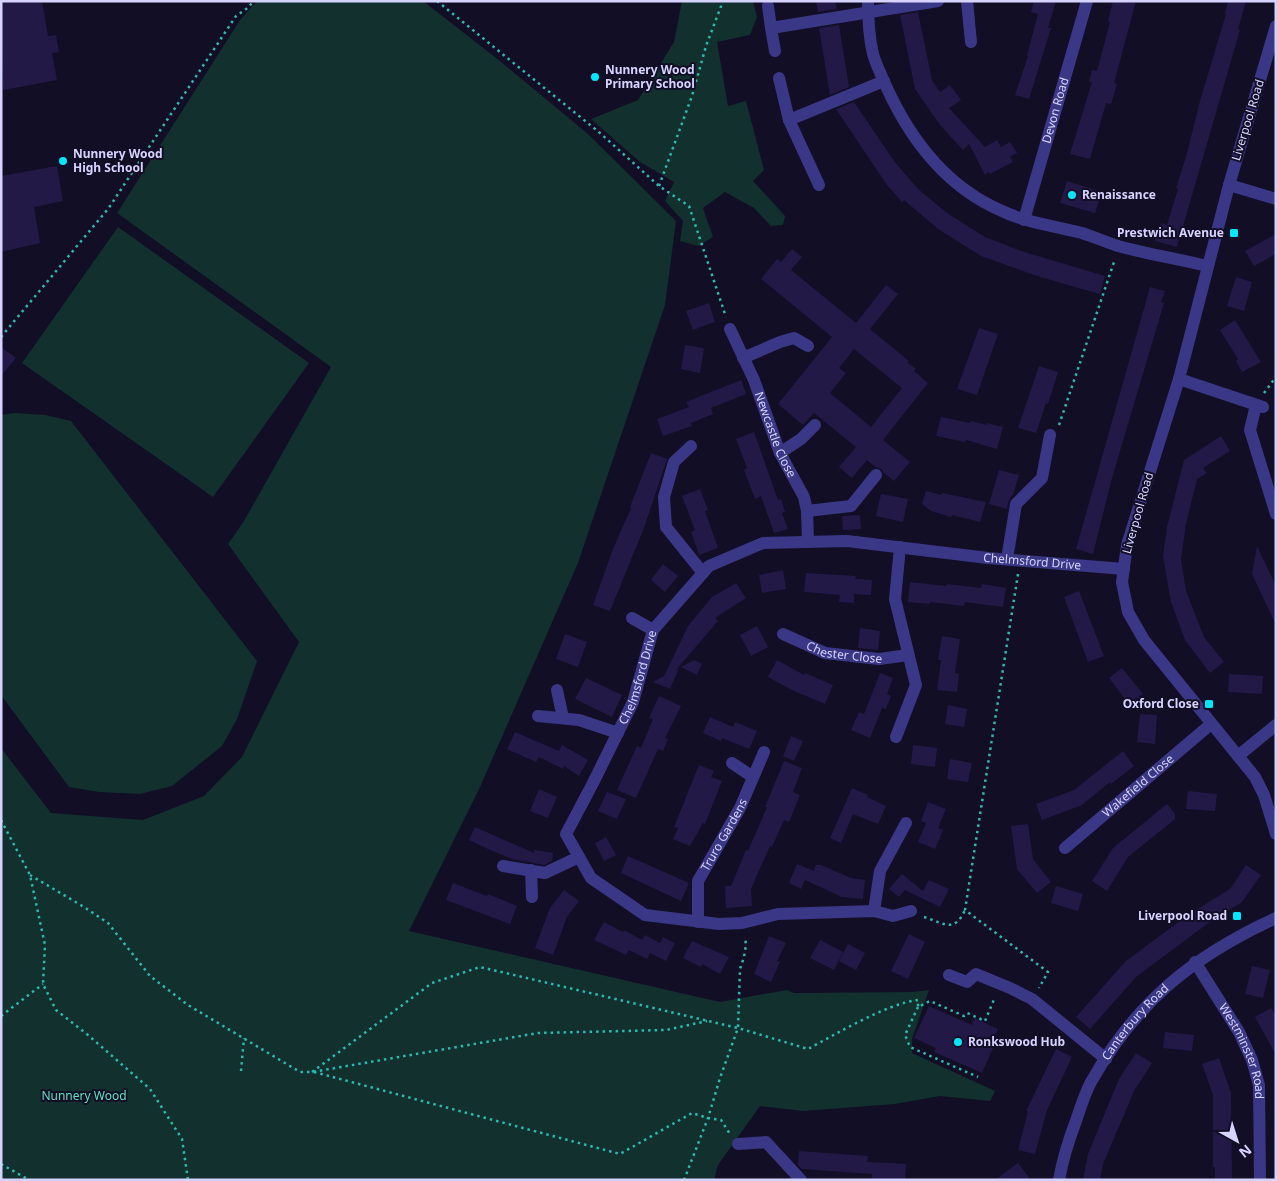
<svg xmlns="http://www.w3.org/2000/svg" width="1277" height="1181" font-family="'Noto Sans',sans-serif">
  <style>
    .green { fill: #11302e }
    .building { fill: #221947; fill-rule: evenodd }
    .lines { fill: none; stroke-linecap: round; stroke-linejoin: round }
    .path { stroke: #2bbab0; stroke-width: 2.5; stroke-dasharray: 2.5 4; stroke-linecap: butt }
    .minor { stroke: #3a3886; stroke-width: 12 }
    .poi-dot { fill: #00e7fe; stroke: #120e26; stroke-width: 2 }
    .labels { text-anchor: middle; stroke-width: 4; stroke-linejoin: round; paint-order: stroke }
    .poi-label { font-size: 12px; font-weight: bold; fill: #d7d3ff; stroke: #120e26; text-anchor: start }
    .street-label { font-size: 12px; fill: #d7d3ff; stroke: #120e26 }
    .park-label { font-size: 12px; fill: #5ae3bf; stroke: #120e26 }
  </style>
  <rect width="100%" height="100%" fill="#120e26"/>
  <path class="green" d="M257 1H423L500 61 588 134 676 221 665 305 578 563 480 787 409 931 720 1002 787 990 794 993 912 992 929 990 912 1039V1053L995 1091 990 1101 940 1096 895 1104 803 1111 760 1106 718 1165 714 1180H1V748L51 813 143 820 204 796 242 757 299 642 228 544 244 521 331 367 117 213 240 20Z
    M682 1H753L757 17 750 35 717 42 728 106 746 101 764 170 753 181 785 216 783 225 771 226 754 208 725 192 703 208 713 237 698 246 680 241 683 221 665 201 674 182 640 162 591 119 638 100 674 42Z
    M118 227 309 363 213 497 22 363Z
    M15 413 45 415 71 421 257 661 237 719 222 746 172 786 140 794 99 792 69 787 1 695V415Z"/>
  <path class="building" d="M1 1H42L48 36 56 35 59 52 52 53 57 80 3 90Z
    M816 1H835L837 9 818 12Z
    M1034 1H1056L1048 28H1051L1029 99 1015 95 1028 56 1027 55 1038 14 1031 12Z
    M1113 1H1136L1114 83 1117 84 1111 104 1106 103 1090 159 1070 154 1092 82H1089L1092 70 1097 71 1110 22 1108 21Z
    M1228 1H1246L1238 29 1240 30 1177 247 1155 241 1161 223 1167 225 1178 189 1176 188 1186 157 1200 101 1226 14H1225Z
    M918 12 932 80 940 92 950 85 961 100 949 108 985 147 997 140 1001 147 1010 142 1017 153 1010 157 1013 162 990 174 989 172 985 175 969 144 963 150 940 125 915 89 900 15Z
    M839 25 849 87 830 95 819 28Z
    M854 102 894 161 918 189 947 213 985 237 1021 251 1105 276 1100 294 1040 277 981 256 938 229 904 200 902 202 887 185 836 109Z
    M57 166 63 201 34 207 40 243 1 252V176Z
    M1067 181 1102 192 1095 213 1060 203Z
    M1276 234V254L1254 266 1245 251Z
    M792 249 802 257 791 270 856 323 886 285 898 294 870 329 909 361 907 362 916 369 914 371 928 383 883 440 910 462 894 481 884 473 881 469 876 467 867 460 852 478 839 467 856 447 814 413 803 425 778 404 832 337 761 279 777 259 781 262ZM854 349 902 388 871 427 830 393 846 373 839 368Z
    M1236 277 1252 282 1244 311 1227 306Z
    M1150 287 1165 291 1161 302 1164 303 1112 478 1093 554 1076 549Z
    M709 303 715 322 693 330 686 311Z
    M1235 320 1261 362 1242 372 1236 361 1238 359 1220 330Z
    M979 328 998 334 977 395 957 389Z
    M685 345 704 348 700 373 681 369Z
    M1 347 16 358 1 376Z
    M1039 366 1058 372 1048 404 1046 403 1036 433 1018 428Z
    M741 380 746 394 711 408 713 414 691 423 692 426 663 436 657 419 689 407 686 402Z
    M941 417 970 423 971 421 987 425V423L1003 427 997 449 966 440 965 442 936 436Z
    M754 432 778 500 781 499 785 512 782 513 788 529 774 533 761 496 755 499 744 470 747 468 736 439Z
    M1221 436 1230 451 1203 468 1207 473 1197 479 1186 524 1181 559 1186 591 1204 637 1224 662 1210 673 1185 640 1171 602 1163 557 1167 527 1184 460Z
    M651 453 667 459 644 528 610 611 593 605 613 549 631 508 630 507Z
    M999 470 1019 475 1013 495H1012L1008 502 1007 509 989 504Z
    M700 489 708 510 705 511 718 548 699 555 691 532 695 530 682 496Z
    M926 491 941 495 942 493 986 502 980 522 952 515 951 517 931 511 922 504Z
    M881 494 908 499 903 522 876 516Z
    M860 515 861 529 843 530 842 516Z
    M1257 546 1276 586V625L1252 574Z
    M663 564 678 576 665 592 651 580Z
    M783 570 786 589 762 593 759 575Z
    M806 573 856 576 855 579 872 580 871 595 854 594V603L839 602 840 595 804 592Z
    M910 582 946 586 947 584 981 588 982 584 1006 588 1003 607 965 602 964 606 930 602V604L908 602Z
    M736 583 746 598 715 618 718 621 676 670 679 668 670 689 653 682 664 676 688 626 712 597Z
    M1079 591 1104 656 1088 662 1064 597Z
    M757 626 768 647 751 656 740 635Z
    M860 628 880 631 878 650 858 648Z
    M565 634 587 642 578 667 556 659Z
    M942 636 960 639 955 673 959 674 957 692 937 690 941 660H938Z
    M694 660 702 664 697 675 681 667Z
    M777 660 804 675 805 673 833 685 825 704 792 690 768 677Z
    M1122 668 1143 694 1129 704 1109 678Z
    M880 673 893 678 887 694 891 696 886 709 882 708 870 738 851 730 859 712 864 714Z
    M1229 674 1263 676 1262 694 1228 692Z
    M586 678 622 695 612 717 575 699Z
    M659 696 681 706 665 738 668 739 663 751 658 749 636 798 617 790 637 746 641 748 653 719 649 718Z
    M948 705 967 709 964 727 945 724Z
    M1140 714 1157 715 1155 744 1137 742Z
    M710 717 733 727 735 722 757 731 749 749 722 738 721 741 703 733Z
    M515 732 559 751 562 745 588 760 579 776 564 766 563 769 539 757 536 762 507 749Z
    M791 736 803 741 794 761 783 756Z
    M913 745 937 748 935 767 911 764Z
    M1123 751 1134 766 1111 784 1110 782 1082 805 1042 820 1036 804 1074 790Z
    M950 759 972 763 968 782 947 779Z
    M784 761 802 768 793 792 800 795 789 822 784 820 772 847 770 846 751 889 752 906 726 908 725 886H731L746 850 748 851 767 807H765Z
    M699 765 714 771 711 777 722 781 705 824 703 823 690 846 673 839 678 828 674 827Z
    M852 788 868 795 867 797 886 806 878 824 853 814 841 843 830 838Z
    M539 789 557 797 548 818 530 811Z
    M1188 791 1217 794 1215 811 1186 809Z
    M607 792 626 799 617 819 598 811Z
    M928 802 946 809 938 828 943 830 935 849 918 842 926 823 921 821Z
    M1167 804 1175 814V819L1128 857 1107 891 1092 881 1113 848Z
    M1028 824 1033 859 1051 882 1037 893 1017 869 1011 826Z
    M475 827 534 853V850L553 853 552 861 544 865 512 859 488 849 469 840Z
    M606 837 616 855 604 861 595 843Z
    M628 856 689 883 681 901 621 873Z
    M797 864 814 871 816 865H821L851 878 865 880 863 899 842 897 805 880 801 889 789 883Z
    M1246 865 1261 875 1242 902 1207 924 1136 977 1090 1029 1076 1017 1126 961 1188 915 1230 889Z
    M902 874 923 891 929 880 949 889 940 907 905 890 899 897 889 889Z
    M453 883 487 896 488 894 517 906 510 924 446 900Z
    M1056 886 1083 894 1078 911 1051 903Z
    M564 890 579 901 567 917 553 955 535 948 550 908Z
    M604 922 623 932 624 930 642 940 645 935 660 943 663 937 675 943 666 961 650 953 647 959 629 950 626 955 594 940Z
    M909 934 925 942 908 979 891 971Z
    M769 936 786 943 777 961 780 962 771 982 754 974Z
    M820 940 843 952 834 970 810 958Z
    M692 941 729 957 720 974 702 964 701 967 683 958Z
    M848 944 865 953 856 970 839 961Z
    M1252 966 1270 970 1263 998 1245 994Z
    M929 1006 972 1025 974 1018 998 1029 990 1047 993 1048 982 1073 934 1052 936 1048 914 1038Z
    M1271 1008 1276 1016V1055L1255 1017Z
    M1165 1032 1194 1035 1192 1051 1163 1048Z
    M1056 1049 1072 1057 1047 1110 1035 1154 1018 1150 1028 1111H1026Z
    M1136 1053 1152 1063 1134 1091 1103 1164 1100 1180H1083L1088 1154 1119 1079Z
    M1219 1058 1231 1093 1232 1180H1215V1167H1213V1095L1202 1064Z
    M799 1151 868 1156 867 1162 906 1164 905 1180 872 1179V1174L802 1169 798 1165Z
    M1018 1163 1031 1180H995Z"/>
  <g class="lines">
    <path class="path" d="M437 1 600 133 659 186 689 206 726 317
      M659 186 692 96 706 46 723 1
      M1 337 108 209 236 16 249 7 253 1
      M1264 393 1276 377
      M1059 425 1115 259
      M1018 574 965 910 1048 972 1039 988
      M1 820 30 875 45 945 43 984 56 1010 88 1035 150 1089 182 1139 188 1180
      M30 875 84 907 108 923 150 976 188 1005 300 1072H312L538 1033 666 1030 707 1021
      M924 917C944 923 954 934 965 910
      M918 1007 905 1035 910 1047 978 1077
      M1 1016 43 984
      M241 1071 244 1038
      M312 1072 432 983 480 967 738 1028 808 1049C838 1033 886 1004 918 1000V1007L930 1001 964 1016 967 1013 985 1021 995 997
      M314 1072 620 1154 692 1113 708 1118 721 1120 730 1134
      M1 1164 29 1180
      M684 1180 708 1118 720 1078 738 1028 740 969 744 957 746 945 745 937"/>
    <g class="minor">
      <path d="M868 1C868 19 869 37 873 54 876 65 882 76 886 86 910 139 946 187 1002 211 1027 223 1055 226 1082 233 1094 237 1106 242 1118 246 1147 254 1178 259 1207 266"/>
      <path d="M967 1 971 42"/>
      <path d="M768 6 771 28"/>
      <path d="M1276 26 1229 185 1179 379 1127 545 1122 582 1128 612 1144 640 1255 777 1264 795 1276 834"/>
      <path d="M775 51 771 28 938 1"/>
      <path d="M779 78 789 120 819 185"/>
      <path d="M789 120 884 81"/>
      <path d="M1229 185 1276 199"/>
      <path id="s1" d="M1024 220 1087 1"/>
      <path id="s2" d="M730 329 754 380 780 453 804 497 807 511 808 542"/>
      <path d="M743 358 780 342 794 338 808 346"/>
      <path d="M1179 379 1263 407"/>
      <path d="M1256 405 1250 430 1276 514"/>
      <path d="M691 446 674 462 664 497 666 527 703 573"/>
      <path d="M780 453 801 439 815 425"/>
      <path d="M807 511 851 506 876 475"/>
      <path d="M1007 559 1016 504 1042 478 1050 435"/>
      <path d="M632 618 653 630"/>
      <path id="s3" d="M783 634 825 653 879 659 908 655"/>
      <path d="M557 690 563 718"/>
      <path d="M538 716 579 720 618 733"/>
      <path d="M896 737 916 685 895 599 900 547"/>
      <path d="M1238 756 1276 725"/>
      <path d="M732 763 753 777"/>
      <path id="s4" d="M1065 848 1211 724"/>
      <path d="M503 866 545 873 579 857"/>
      <path d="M531 870 532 897"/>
      <path d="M874 911 880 871 906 823"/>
      <path id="s5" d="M911 911 893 916 874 911 778 914 742 923 719 924 645 915 591 878 566 834 593 783 633 702 653 630 709 566 763 543 847 541 988 558 1124 569"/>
      <path id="s6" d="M698 922V881L740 808 764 752"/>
      <path id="s7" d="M1195 962 1239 1032 1252 1060 1259 1085 1260 1180"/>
      <path d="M949 975 967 982 976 974 1010 988 1032 999 1106 1059"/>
      <path d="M738 1144 766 1142 801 1180"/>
      <path id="s8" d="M1059 1180C1063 1157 1069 1139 1077 1118 1081 1106 1085 1093 1091 1082 1136 1002 1193 956 1276 918"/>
    </g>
  </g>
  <g class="poi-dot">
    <circle cx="595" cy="77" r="5"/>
    <circle cx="63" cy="161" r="5"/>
    <circle cx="1072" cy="195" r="5"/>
    <rect x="1229" y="228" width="10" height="10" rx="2.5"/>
    <rect x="1204" y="699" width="10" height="10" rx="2.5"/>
    <rect x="1232" y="911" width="10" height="10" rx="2.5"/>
    <circle cx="958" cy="1042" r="5"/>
  </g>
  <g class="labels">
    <g class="poi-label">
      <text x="605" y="74">Nunnery Wood<tspan x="605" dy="14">Primary School</tspan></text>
      <text x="73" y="158">Nunnery Wood<tspan x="73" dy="14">High School</tspan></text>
      <text x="1082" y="199">Renaissance</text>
      <text x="1224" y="237" text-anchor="end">Prestwich Avenue</text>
      <text x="1199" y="708" text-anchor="end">Oxford Close</text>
      <text x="1227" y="920" text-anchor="end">Liverpool Road</text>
      <text x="968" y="1046">Ronkswood Hub</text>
    </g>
    <g class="street-label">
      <text dy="4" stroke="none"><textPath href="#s1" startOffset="114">Devon Road</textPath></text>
      <text transform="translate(1248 120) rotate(-73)" y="4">Liverpool Road</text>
      <text dy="4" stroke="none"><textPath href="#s2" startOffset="115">Newcastle Close</textPath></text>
      <text transform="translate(1138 513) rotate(-74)" y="4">Liverpool Road</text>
      <text dy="4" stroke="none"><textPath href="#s5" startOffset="1022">Chelmsford Drive</textPath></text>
      <text dy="4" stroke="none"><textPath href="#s3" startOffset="65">Chester Close</textPath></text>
      <text dy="4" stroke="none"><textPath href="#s5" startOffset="558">Chelmsford Drive</textPath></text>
      <text dy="4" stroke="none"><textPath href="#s4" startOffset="96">Wakefield Close</textPath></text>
      <text dy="4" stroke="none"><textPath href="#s6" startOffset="94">Truro Gardens</textPath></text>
      <text dy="4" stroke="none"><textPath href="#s8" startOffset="178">Canterbury Road</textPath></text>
      <text dy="4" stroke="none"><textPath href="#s7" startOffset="102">Westminster Road</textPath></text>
    </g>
    <g class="park-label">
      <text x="84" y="1100">Nunnery Wood</text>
    </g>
  </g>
  <rect width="1277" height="1181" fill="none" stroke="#d7d3ff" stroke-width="5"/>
  <g transform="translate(1237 1141) rotate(141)" stroke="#120e26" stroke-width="4" paint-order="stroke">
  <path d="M0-4L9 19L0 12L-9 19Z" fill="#d7d3ff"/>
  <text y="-8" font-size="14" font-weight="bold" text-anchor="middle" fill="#d7d3ff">N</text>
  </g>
</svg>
